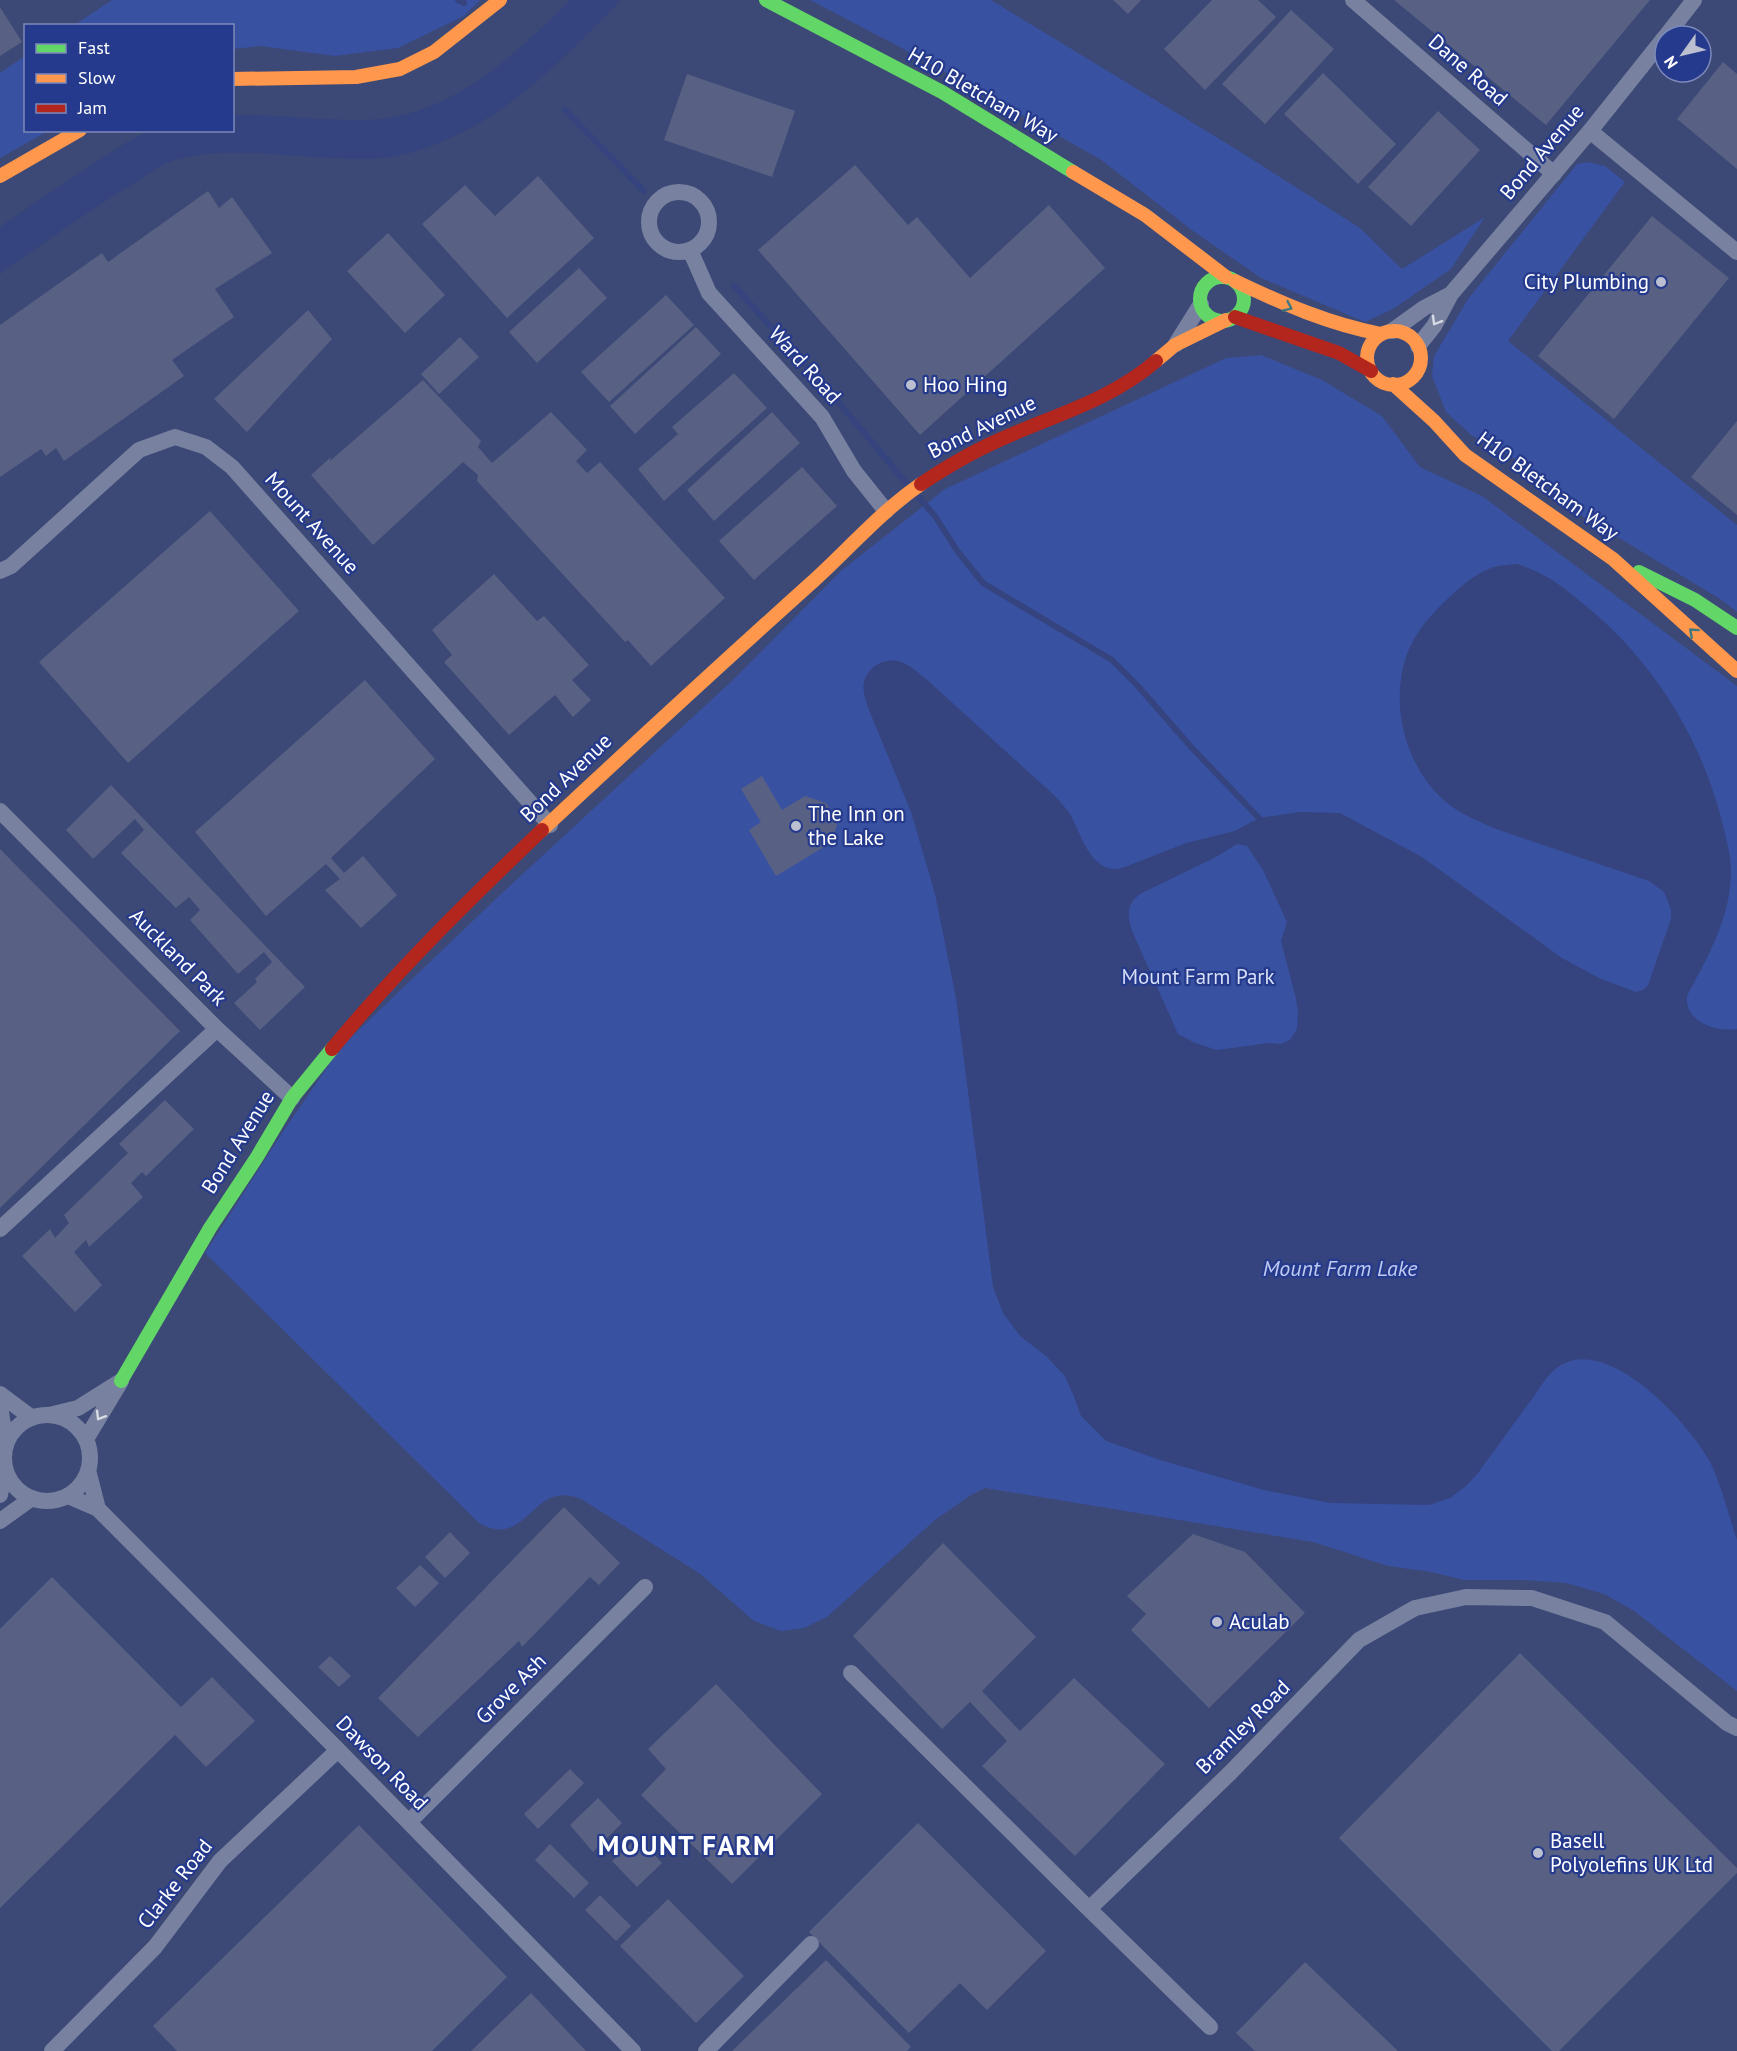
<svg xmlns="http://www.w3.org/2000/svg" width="1737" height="2051" font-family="'PT Sans',sans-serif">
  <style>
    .green { fill: #3951a1 }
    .water { fill: #35447f; fill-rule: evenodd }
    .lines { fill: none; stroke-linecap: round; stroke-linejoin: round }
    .stream { stroke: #35447f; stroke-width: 6 }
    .building { fill: #586184 }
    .street { stroke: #7882a0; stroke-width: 16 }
    .fast { stroke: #63d668; stroke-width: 14 }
    .slow { stroke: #ff974d; stroke-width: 14 }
    .jam { stroke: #b3261e; stroke-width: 14 }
    .oneway { stroke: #3e787e }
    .oneway2 { stroke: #d6dae2 }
    .poi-dot { fill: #bbbfcf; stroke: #253a8c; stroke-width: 2 }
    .labels { text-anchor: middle; stroke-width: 4.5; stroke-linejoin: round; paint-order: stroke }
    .street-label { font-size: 21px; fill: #fff; stroke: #253a8c }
    .poi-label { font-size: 21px; fill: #fff; stroke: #253a8c; text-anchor: start }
    .park-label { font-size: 21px; fill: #d7dff8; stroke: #253a8c }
    .water-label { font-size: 22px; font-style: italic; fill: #bfcaf1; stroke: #253a8c }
    .district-label { font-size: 27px; font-weight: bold; letter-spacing: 1.5px; fill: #fff; stroke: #253a8c }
  </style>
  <rect width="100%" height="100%" fill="#3c4875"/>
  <path class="green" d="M112 0H480L464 16 398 48 335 56 260 46 233 49 232 26H73Z
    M810 0H991L1231 146 1360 228 1402 269 1485 217 1451 269 1393 309 1365 322 1261 278 1193 231 1100 159 896 45Z
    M25 56 26 130 48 131 0 158V73Z
    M1587 162 1605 166 1625 182 1508 341 1737 525V612L1720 599 1581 515 1511 456 1471 435 1446 412 1432 376 1434 356 1468 299 1577 164Z
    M1261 355 1322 380 1382 416 1420 467 1482 496 1737 686V1691L1634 1611 1604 1594 1566 1583 1524 1580H1464L1431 1572 1388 1566 1313 1542 985 1488 971 1495 935 1520 827 1617 804 1628 781 1631 754 1621 699 1573 581 1499C531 1478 528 1551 479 1523L205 1253 284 1130 342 1046 502 893 734 679 842 570 945 489 1226 358Z"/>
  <path class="water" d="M570 0H621C557 65 500 127 410 153 384 161 356 159 329 158 277 156 226 146 175 160 159 165 142 178 128 187 84 214 42 244 0 274V227L55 189 124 144 148 131 232 130 233 115C277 114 321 121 366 120 451 118 513 56 570 0Z
    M1517 564C1548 574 1562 586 1586 606 1651 659 1698 733 1720 814 1725 834 1732 856 1731 877 1728 923 1708 956 1687 996 1685 1022 1715 1032 1737 1029V1540C1729 1516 1721 1484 1710 1462 1690 1424 1610 1336 1561 1365 1547 1373 1539 1390 1529 1403 1512 1426 1495 1450 1478 1473L1465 1487 1450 1498 1429 1505 1330 1503 1264 1490 1160 1460 1106 1441 1081 1416 1073 1394 1064 1375 1046 1356 1020 1336 1003 1313 993 1287 956 998 935 894 911 812 869 710C866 701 862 691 864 682 868 666 886 657 901 662 910 665 917 672 925 678L1055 796C1060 802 1066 808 1070 814 1079 830 1085 852 1099 863 1107 870 1116 870 1125 867L1186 843 1235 831 1259 818 1300 812 1340 813 1422 857 1562 958 1599 978 1636 992 1643 990 1648 985 1671 919V909L1664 892 1649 881 1496 829C1480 822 1465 816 1451 806 1407 773 1389 708 1406 657 1413 636 1427 619 1442 604 1457 590 1474 573 1494 567 1501 565 1509 565 1517 564ZM1237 844 1247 846 1263 870 1287 922 1281 941 1296 999 1298 1012 1297 1029 1290 1040 1280 1044 1269 1043 1217 1050 1195 1043 1178 1034 1132 931C1127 914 1126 903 1142 893L1216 857Z"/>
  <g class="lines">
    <path class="stream" d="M458 0 464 3
      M565 110 644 191
      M734 286 824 385 908 485
      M915 493 935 516 958 552 983 583 1112 660 1137 685 1192 748 1259 818"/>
  </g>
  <path class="building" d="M1113 0H1141L1128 14Z
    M1212 0H1258L1276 17 1205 90 1164 49Z
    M1394 0H1650L1546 125Z
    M0 7 22 42 0 56Z
    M1291 10 1334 49 1265 124 1222 84Z
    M1723 62 1737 74V169L1677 119Z
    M1323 73 1396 144 1358 184 1284 114Z
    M687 74 795 111 772 177 664 140Z
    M1438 111 1480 150 1411 226 1368 187Z
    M855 165 908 225 917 217 970 278 1049 205 1105 268 920 435 758 250Z
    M538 176 594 238 507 318 422 224 465 185 495 216Z
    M208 191 219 208 232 197 272 253 215 289 234 317 172 360 184 376 64 461 56 448 46 456 41 449 0 477V325L102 253 108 262Z
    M1652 216 1729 278 1614 419 1538 356Z
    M388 233 445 295 405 333 347 271Z
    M579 268 607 298 537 363 509 332Z
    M666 295 694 325 609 402 581 372Z
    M308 310 332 339 247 432 214 399Z
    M696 327 721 354 635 434 610 406Z
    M460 337 479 357 439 394 421 374Z
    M734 373 767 408 664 501 638 469 678 434 672 427Z
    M423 380 481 441 478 447 492 463 551 412 587 450 576 461 587 473 600 462 725 598 651 666 628 640 625 642 477 481 478 475 463 462 373 545 311 475 331 457 330 461Z
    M772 412 800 443 714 521 687 490Z
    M1737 421V515L1691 477Z
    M802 467 837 506 754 580 719 541Z
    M210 511 299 611 128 763 39 662Z
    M494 574 537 621 544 616 589 665 572 680 591 700 573 717 555 695 509 735 444 662 452 655 432 630Z
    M365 680 435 759 331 858 344 873 363 856 397 895 361 928 325 890 340 879 326 864 266 916 195 832Z
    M762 776 782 810 805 796 826 803 838 821 832 842 776 876 749 830 761 822 741 789Z
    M111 785 305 987 260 1030 234 1003 257 982 255 979 272 962 264 952 238 974 190 920 200 910 189 897 176 908 121 853 144 830 135 819 93 859 66 830Z
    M0 849 180 1031 0 1208Z
    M165 1100 194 1129 146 1176 142 1172 131 1183 143 1197 89 1247 86 1240 74 1252 102 1285 75 1312 22 1256 50 1229 55 1238 69 1223 64 1215 128 1153 119 1144Z
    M564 1507 620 1563 599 1585 590 1577 522 1647 519 1641 418 1737 378 1698Z
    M450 1532 470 1553 445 1578 425 1557Z
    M1193 1534 1245 1552 1305 1613 1209 1708 1131 1630 1146 1614 1127 1596Z
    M943 1543 1036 1637 982 1691 1020 1731 1074 1678 1165 1764 1075 1856 982 1766 1007 1741 970 1702 942 1729 853 1636Z
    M420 1565 439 1583 415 1607 396 1588Z
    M52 1577 181 1707 212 1677 255 1721 206 1767 175 1735 0 1908V1629Z
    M1520 1653 1737 1868V1873L1559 2051H1552L1339 1838Z
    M330 1656 351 1676 339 1687 318 1667Z
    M716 1684 822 1794 732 1884 641 1795 666 1769 648 1749Z
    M570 1769 584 1783 538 1829 524 1814Z
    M598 1798 622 1823 593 1852 570 1825Z
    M918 1823 1046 1951 987 2010 960 1983 909 2033 809 1932Z
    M359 1825 507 1977 432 2051H177L153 2026Z
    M638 1837 662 1863 637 1887 612 1861Z
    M550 1844 589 1883 574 1898 535 1860Z
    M600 1895 631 1926 616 1941 585 1910Z
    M668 1899 744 1976 696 2023 620 1946Z
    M826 1960 911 2047 907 2051H732Z
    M1305 1962 1398 2051H1255L1236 2033Z
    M531 1993 586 2051H471Z"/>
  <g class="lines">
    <path class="street" d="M1353 0 1554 174
      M1666 36 1694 0
      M1590 131 1737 252
      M649 222a30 30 0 1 1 60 0a30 30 0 1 1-60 0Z
      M690 250 709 293 822 417 854 471 886 511
      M1451 294 1590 131 1665 37
      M1392 331 1424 308 1451 294 1434 326 1418 346
      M1176 344 1201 304
      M0 571 11 566 139 450 175 437 206 447 232 467 550 825
      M0 811 217 1029 0 1229
      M217 1029 292 1098
      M0 1394 32 1418
      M0 1405 6 1446
      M49 1415 78 1408 121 1381 86 1439
      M4 1458a43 43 0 1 1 86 0a43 43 0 1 1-86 0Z
      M0 1495 5 1468
      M68 1496 98 1509 88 1470
      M98 1509 338 1750 633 2051
      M0 1521 32 1498
      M851 1673 1089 1909 1230 1773 1359 1640 1415 1608 1466 1597 1532 1598 1605 1622 1727 1723 1737 1728
      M409 1822 645 1587
      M1089 1909 1210 2027
      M52 2051 155 1947 220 1861 338 1750
      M706 2051 811 1944"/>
    <path class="fast" d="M766 0 942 92 1073 172
      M1200 299a22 22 0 1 1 44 0a22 22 0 1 1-44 0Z
      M1639 572 1695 600 1737 628
      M121 1381 210 1228 257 1157 292 1098 332 1049"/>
    <path class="slow" d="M232 79 356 77 400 69 434 52 500 0
      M1073 172 1145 215 1226 277
      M0 176 80 130
      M1235 281C1283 304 1329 324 1381 334
      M1367 358a27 27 0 1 1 54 0a27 27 0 1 1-54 0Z
      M1156 361 1175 345 1226 320
      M1393 384 1434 421 1465 455 1613 559 1737 671
      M542 830C631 747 720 665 810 584 847 551 880 512 921 484"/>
    <path class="jam" d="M1235 317 1339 353 1371 371
      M921 484C945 468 970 453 997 441 1051 416 1110 401 1156 361
      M332 1049C397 970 469 900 542 830"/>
  </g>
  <defs><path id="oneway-chevron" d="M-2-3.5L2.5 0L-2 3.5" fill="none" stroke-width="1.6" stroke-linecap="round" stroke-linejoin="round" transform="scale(1.5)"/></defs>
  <g class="oneway">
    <use href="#oneway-chevron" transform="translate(1288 307) rotate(25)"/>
    <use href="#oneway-chevron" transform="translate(1693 632) rotate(-138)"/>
  </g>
  <g class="oneway2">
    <use href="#oneway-chevron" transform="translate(1436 321) rotate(120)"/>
    <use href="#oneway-chevron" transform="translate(100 1416) rotate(121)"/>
  </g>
  <g class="poi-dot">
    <circle cx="1661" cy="282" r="6"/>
    <circle cx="911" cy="385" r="6"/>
    <circle cx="796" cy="826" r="6"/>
    <circle cx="1217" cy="1622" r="6"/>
    <circle cx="1538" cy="1853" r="6"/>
  </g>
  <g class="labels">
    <g class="street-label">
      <text transform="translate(1468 70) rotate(41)" y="7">Dane Road</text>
      <text transform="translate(983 95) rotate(30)" y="7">H10 Bletcham Way</text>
      <text transform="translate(1542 152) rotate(-50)" y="7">Bond Avenue</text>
      <text transform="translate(805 365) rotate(48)" y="7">Ward Road</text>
      <text transform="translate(982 427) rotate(-26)" y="7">Bond Avenue</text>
      <text transform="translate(1548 486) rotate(36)" y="7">H10 Bletcham Way</text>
      <text transform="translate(312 523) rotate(48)" y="7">Mount Avenue</text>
      <text transform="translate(566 778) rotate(-44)" y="7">Bond Avenue</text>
      <text transform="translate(178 957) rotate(45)" y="7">Auckland Park</text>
      <text transform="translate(238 1142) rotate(-58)" y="7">Bond Avenue</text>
      <text transform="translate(511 1689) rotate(-45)" y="7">Grove Ash</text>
      <text transform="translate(1243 1727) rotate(-45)" y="7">Bramley Road</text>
      <text transform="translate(382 1763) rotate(46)" y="7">Dawson Road</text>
      <text transform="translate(175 1884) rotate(-52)" y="7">Clarke Road</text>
    </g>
    <g class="poi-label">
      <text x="1649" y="289" text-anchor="end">City Plumbing</text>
      <text x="923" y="392">Hoo Hing</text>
      <text x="808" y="821">The Inn on<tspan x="808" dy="24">the Lake</tspan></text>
      <text x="1229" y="1629">Aculab</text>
      <text x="1550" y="1848">Basell<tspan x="1550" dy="24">Polyolefins UK Ltd</tspan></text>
    </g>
    <g class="park-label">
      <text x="1198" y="984">Mount Farm Park</text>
    </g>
    <g class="water-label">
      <text x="1340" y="1276">Mount Farm Lake</text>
    </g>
    <g class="district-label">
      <text x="687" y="1855">MOUNT FARM</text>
    </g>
  </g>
  <rect x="24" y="24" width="210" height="108" fill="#253a8c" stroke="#7c89ba" stroke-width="1.5"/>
  <rect x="36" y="44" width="30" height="9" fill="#63d668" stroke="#7c89ba" stroke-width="1.5"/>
  <text x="78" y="54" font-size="18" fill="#ffffff">Fast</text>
  <rect x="36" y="74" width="30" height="9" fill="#ff974d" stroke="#7c89ba" stroke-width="1.5"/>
  <text x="78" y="84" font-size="18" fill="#ffffff">Slow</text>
  <rect x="36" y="104" width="30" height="9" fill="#b3261e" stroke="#7c89ba" stroke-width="1.5"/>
  <text x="78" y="114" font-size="18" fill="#ffffff">Jam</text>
  <g transform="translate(1683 54) rotate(236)"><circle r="28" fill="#253a8c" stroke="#7c89ba" stroke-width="1.5"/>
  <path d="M0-4.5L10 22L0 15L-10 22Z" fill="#bbbfcf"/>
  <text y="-9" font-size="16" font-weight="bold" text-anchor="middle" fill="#ffffff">N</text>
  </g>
</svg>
